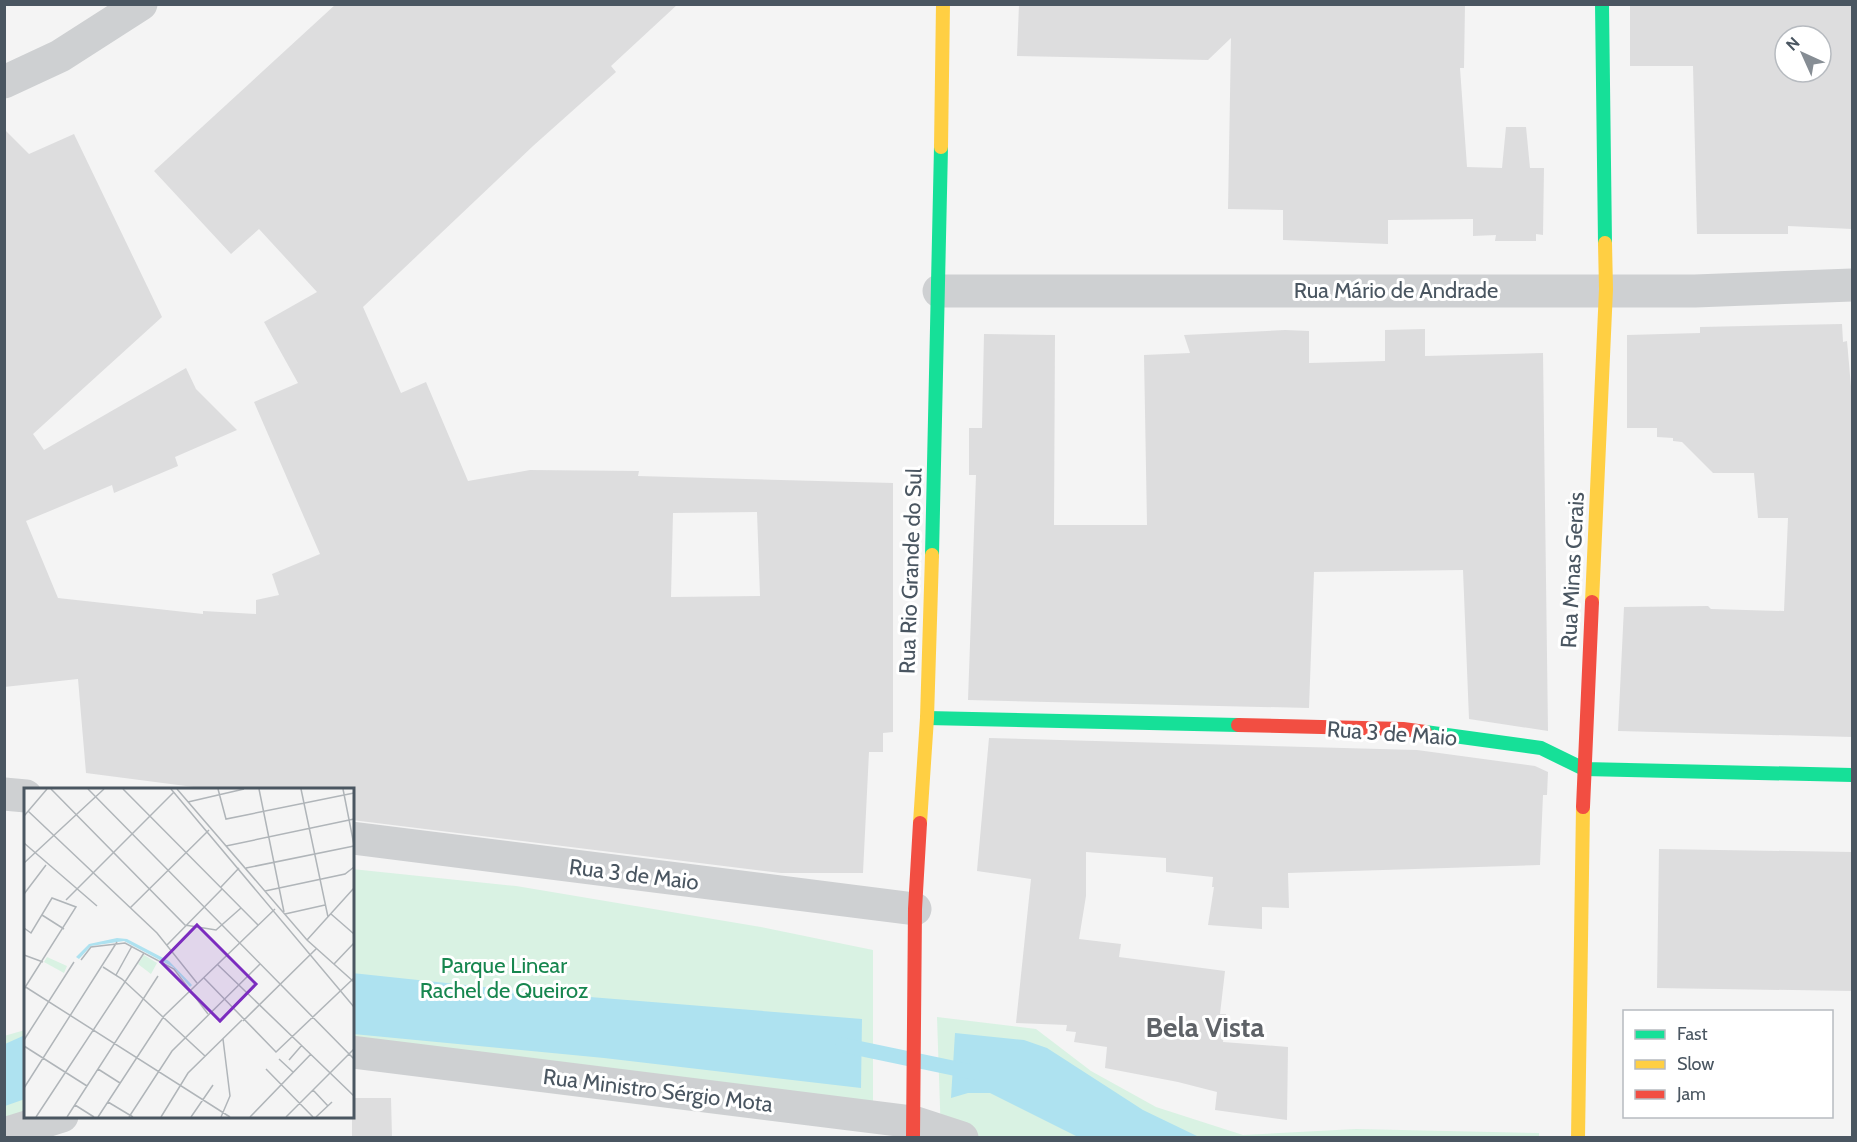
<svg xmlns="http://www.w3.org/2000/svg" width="1857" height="1142" font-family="Cabin,sans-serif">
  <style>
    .green { fill: #d9f2e3 }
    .water { fill: #aee2f0 }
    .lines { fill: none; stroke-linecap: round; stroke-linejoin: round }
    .stream { stroke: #aee2f0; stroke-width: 15 }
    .building { fill: #ddddde; fill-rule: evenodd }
    .street { stroke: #ced0d2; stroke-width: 33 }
    .fast { stroke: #16e098; stroke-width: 14 }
    .slow { stroke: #ffcf43; stroke-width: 14 }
    .jam { stroke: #f24e42; stroke-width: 14 }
    .labels { text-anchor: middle; stroke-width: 6; stroke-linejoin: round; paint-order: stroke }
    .street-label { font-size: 22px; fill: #4a5661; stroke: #fff }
    .park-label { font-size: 22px; fill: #17864f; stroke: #fff }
    .district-label { font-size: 28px; font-weight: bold; fill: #5f6368; stroke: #fff }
    .inset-road { fill: none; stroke: #b0b5b9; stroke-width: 1.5 }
    .view { fill: #7b2cbf; fill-opacity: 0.15; stroke: #7b2cbf; stroke-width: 3 }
    .inset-edge { fill: none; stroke: #4a5661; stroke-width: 3 }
  </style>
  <rect width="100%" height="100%" fill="#f4f4f4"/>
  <path class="green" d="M352 869 516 886 761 927 873 950V1117L353 1055Z
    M937 1017 1036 1029 1091 1071 1156 1107 1243 1135 1356 1129 1539 1133V1137H941Z
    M25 1030 26 1116 5 1134 4 1036Z"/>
  <path class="water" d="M352 973 540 993 862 1019 861 1088 604 1058 353 1034Z
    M955 1033 1024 1040 1047 1048 1143 1110 1199 1137H1078L990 1093H968L951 1098Z
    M25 1035V1099L5 1106V1044Z"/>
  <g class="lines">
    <path class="stream" d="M843 1045 972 1072"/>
  </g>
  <path class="building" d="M336 4H678L611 66 616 72 533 146 363 307 401 393 426 382 468 481 530 470 639 471 638 476 893 483V732L883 733V752H869L863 873H781L352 820V789H209L86 773 78 679 4 687V129L29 154 74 134 162 317 33 434 44 450 186 368 196 389 237 430 175 457 178 466 114 493 112 485 26 521 58 598 203 614V611L256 614V600L279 595 272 574 320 554 254 402 298 383 264 322 317 292 259 229 231 254 154 171ZM757 512 760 596 671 597 673 513Z
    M1019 4H1465L1464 68H1460L1467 167 1502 168 1506 127H1526L1530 168H1544L1543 235 1536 234V241H1495L1496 235 1473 236V219L1388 220V244L1283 240V210L1228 209 1231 38 1208 60 1017 56Z
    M1630 4H1852V229L1788 226V234H1697L1693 66H1630ZM1785 36H1821V72H1785Z
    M1842 324 1843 342 1847 341 1852 398V737L1618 731 1624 607 1708 606 1711 609 1784 611 1788 518H1758L1754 473H1713L1682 442 1673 441V438L1657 437V428H1627V335L1700 333V327Z
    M1425 329V356L1543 353 1548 731 1469 719 1463 570 1314 572 1309 708 968 700 976 475H969V428H982L984 334 1055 335 1054 525H1147L1144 355 1190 353 1184 335 1285 330 1309 331V363L1385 361V330Z
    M989 738 1417 750 1535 766 1548 772 1547 795H1543L1540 865 1288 873 1289 908 1262 907V929L1208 925 1214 887H1212L1213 877 1166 872V858L1086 852V896L1079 939 1121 944 1119 957 1225 971 1220 1014H1226L1223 1042 1288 1047 1287 1120 1215 1110 1217 1092 1178 1082 1105 1068 1107 1047 1074 1042 1076 1032 1066 1031 1067 1025 1016 1023 1031 879 977 871Z
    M1659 849 1852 852V991L1657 988Z
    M352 1098H391L392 1137H352Z"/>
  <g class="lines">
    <path class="street" d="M4 82 60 56 141 4
      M939 291H1695L1852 285
      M4 794 26 796
      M352 838 915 909
      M352 1052 913 1122 962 1138
      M4 1134 62 1116"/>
    <path class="fast" d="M1602 4 1605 243
      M932 555 941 147
      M927 718 1238 725
      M1425 732 1541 748 1584 769 1852 775"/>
    <path class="slow" d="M941 147 943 4
      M1592 602 1606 289 1605 243
      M920 823 927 718 932 555
      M1578 1138 1583 807"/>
    <path class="jam" d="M1238 725 1403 729 1425 732
      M1583 807 1592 602
      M913 1138 915 909 920 823"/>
  </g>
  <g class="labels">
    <g class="street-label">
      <text x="1396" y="298">Rua Mário de Andrade</text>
      <text transform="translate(1572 570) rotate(-87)" y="8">Rua Minas Gerais</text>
      <text transform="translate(910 571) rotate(-88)" y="8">Rua Rio Grande do Sul</text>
      <text transform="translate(1392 733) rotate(4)" y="8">Rua 3 de Maio</text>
      <text transform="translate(634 874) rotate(7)" y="8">Rua 3 de Maio</text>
      <text transform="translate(658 1090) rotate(7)" y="8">Rua Ministro Sérgio Mota</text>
    </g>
    <g class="park-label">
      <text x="504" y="973">Parque Linear<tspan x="504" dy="25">Rachel de Queiroz</tspan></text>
    </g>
    <g class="district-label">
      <text x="1205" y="1037">Bela Vista</text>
    </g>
  </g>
  <g transform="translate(24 788)">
    <rect width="330" height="330" fill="#f4f4f4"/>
    <path d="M120 167 133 175 127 186 114 176ZM23 169 43 178 40 185 20 174Z" fill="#d9f2e3"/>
    <path d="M93 150 103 151 145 173 168 197 166 199 149 179 100 153 67 158 55 171 52 169 65 156Z" fill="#aee2f0"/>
    <path class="inset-road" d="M27 1 161 137 192 142 217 120M64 1 330 271M99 1 234 137M147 1 330 219M153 1 283 152 330 194M194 1 202 31 330 5M235 1 260 124M277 1 304 129M319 1 330 57M164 14 220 1M4 23 133 145 173 195M0 28 23 1M0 55 73 118M202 58 330 31M0 75 80 1M222 80 330 58M197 99 215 80M241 103 321 86 330 79M0 106 22 77M42 112 150 4M106 120 185 42M261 126 301 117M307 126 330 146M18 127 40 141M0 140 7 145 28 110 52 119 0 201M283 152 330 100M143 157 198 101M0 167 19 174M57 172 67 159 101 155 150 181 184 226M193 176 330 308M310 176 330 155M79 179 98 191 181 268M92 187 108 158M180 190 252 264 330 190M0 198 206 329M219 233 292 161M0 252 50 174M0 258 63 298M255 271 269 284M265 272 278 257M74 281 96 295M242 281 289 329M0 300 93 154M289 302 304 318M84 314 109 329M51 317 70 329M12 329 120 165M43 329 134 188M74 329 140 228 251 121M105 329 148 263 236 176M137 329 164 285 218 232M167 329 189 297M197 329 206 308 199 251M226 329 287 266M262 329 330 261M292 329 308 314"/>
    <path class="view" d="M173 137 232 196 196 233 137 174Z"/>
    <rect width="330" height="330" class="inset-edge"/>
  </g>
  <rect width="1857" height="1142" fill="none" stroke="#4a5661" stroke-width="12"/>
  <rect x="1623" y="1010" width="210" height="108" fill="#ffffff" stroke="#b7bbc0" stroke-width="1.5"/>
  <rect x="1635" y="1030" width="30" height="9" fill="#16e098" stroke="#b7bbc0" stroke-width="1.5"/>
  <text x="1677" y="1040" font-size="18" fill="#4a5661">Fast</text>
  <rect x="1635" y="1060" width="30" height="9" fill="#ffcf43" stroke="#b7bbc0" stroke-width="1.5"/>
  <text x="1677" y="1070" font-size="18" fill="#4a5661">Slow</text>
  <rect x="1635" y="1090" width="30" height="9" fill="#f24e42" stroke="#b7bbc0" stroke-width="1.5"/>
  <text x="1677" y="1100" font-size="18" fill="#4a5661">Jam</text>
  <g transform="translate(1803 54) rotate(315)"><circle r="28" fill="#ffffff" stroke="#b7bbc0" stroke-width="1.5"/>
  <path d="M0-4.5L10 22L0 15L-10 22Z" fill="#868d94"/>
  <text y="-9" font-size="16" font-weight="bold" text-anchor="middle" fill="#4a5661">N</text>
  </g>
</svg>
